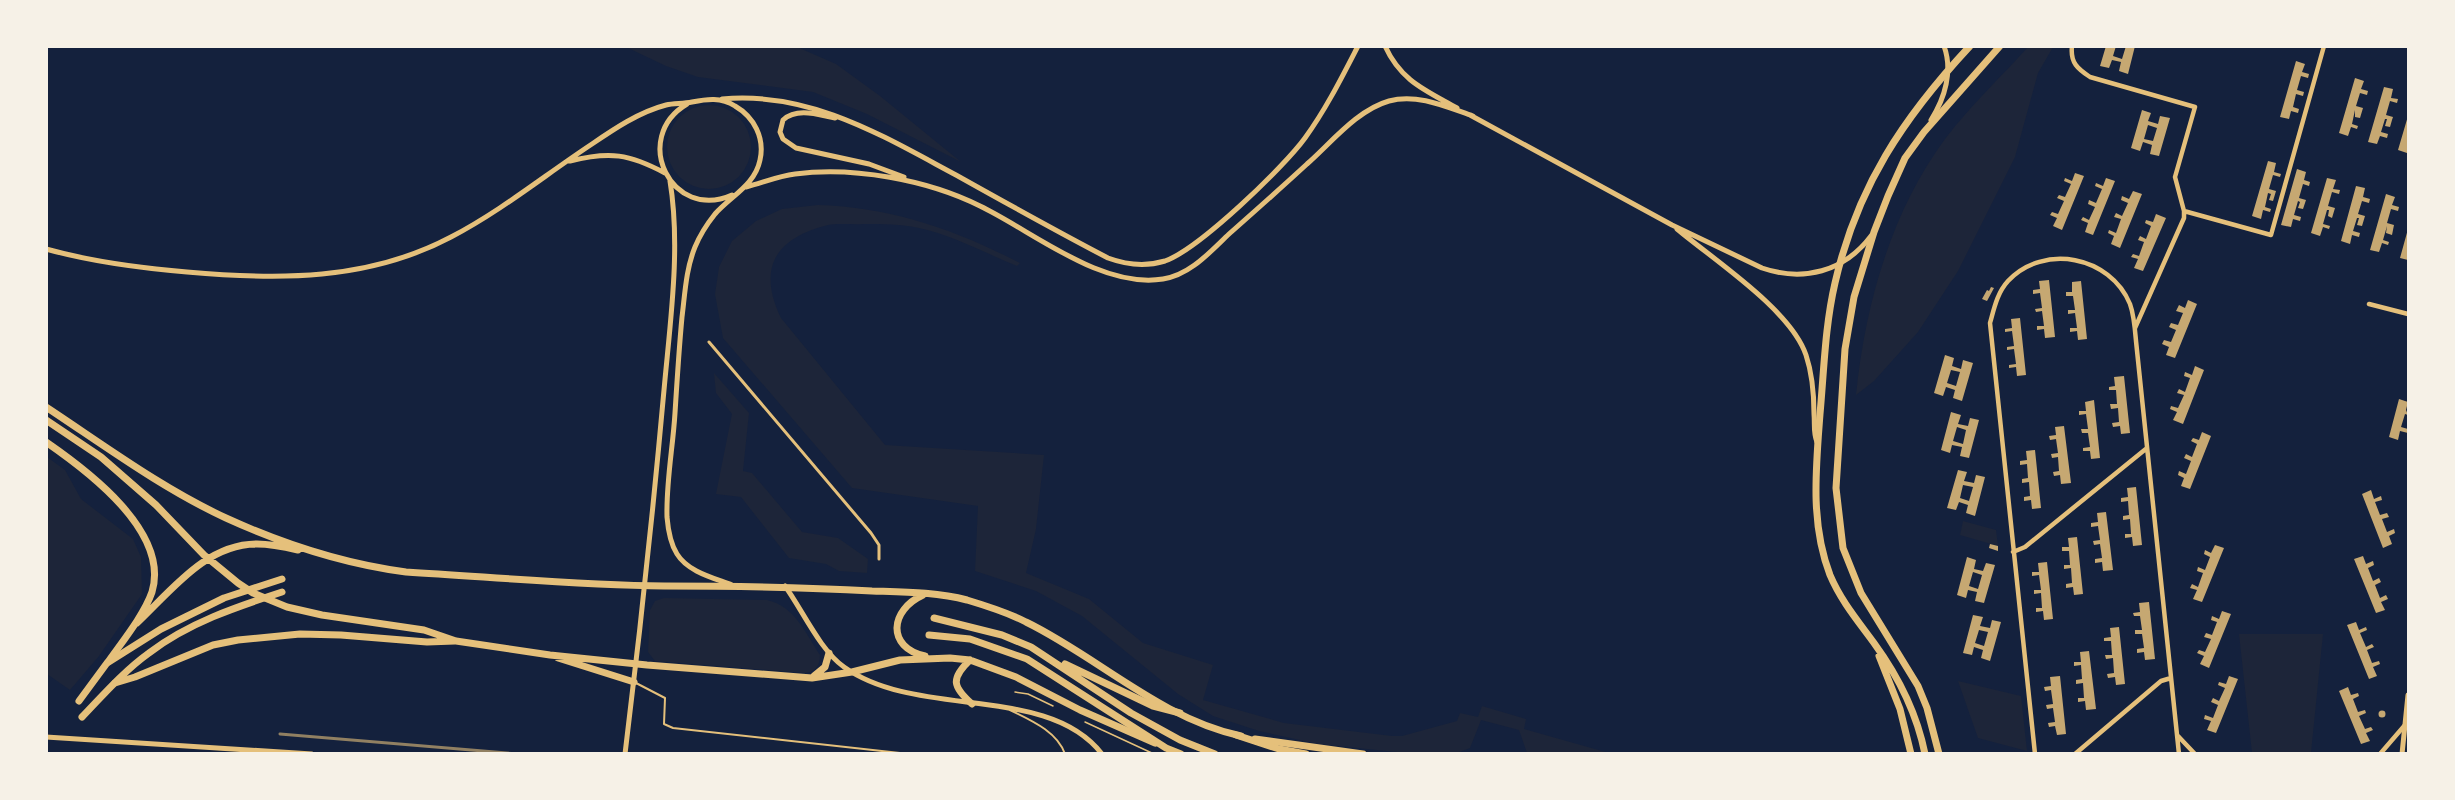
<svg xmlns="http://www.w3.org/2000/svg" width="2455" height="800" font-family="Montserrat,sans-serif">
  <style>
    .green { fill: #1d2539 }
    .building { fill: #c6a872; fill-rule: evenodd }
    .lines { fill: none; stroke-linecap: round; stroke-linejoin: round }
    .path { stroke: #e5c07b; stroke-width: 1.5 }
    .service { stroke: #e5c07b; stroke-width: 2 }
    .pedestrian { stroke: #e5c07b; stroke-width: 3 }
    .minor { stroke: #e5c07b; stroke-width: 4.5 }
    .tertiary { stroke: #e5c07b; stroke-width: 5 }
    .primary { stroke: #e5c07b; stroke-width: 7 }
    .trunk { stroke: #e5c07b; stroke-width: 7 }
    .rail { stroke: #918062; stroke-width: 3 }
  </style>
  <rect width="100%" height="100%" fill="#14213d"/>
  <path class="green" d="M626 47H797L836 64 880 96 961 162 867 114 813 92 698 77 666 66Z
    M2028 47H2053L2038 73 2015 157 1958 271 1918 332 1874 381 1856 395C1865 305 1891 212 1945 139 1970 106 2001 77 2028 47Z
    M667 147a42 42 0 1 1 84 0a42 42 0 1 1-84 0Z
    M818 205C891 207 956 230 1020 263L1017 266C985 253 952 235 919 228 902 224 882 224 864 224 853 225 839 223 828 225 775 238 757 268 781 318L885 445 1044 455 1036 529 1026 573 1089 599 1143 643 1213 665 1203 700 1284 723 1392 736H1402L1457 721 1460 713 1478 717 1482 706 1526 719 1524 729 1609 753H1527L1519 730 1481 720 1470 748 1457 753 1416 754 1318 744 1259 731 1213 716 1178 694 1082 616 1036 591 975 571 978 506 852 488 723 338 715 294 719 267 732 241 756 221 782 209Z
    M714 373 749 413 743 471 752 473 802 532 838 538 868 559 867 573 839 571 826 564 789 558 741 497 716 494 732 414 716 393Z
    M47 457 65 470 81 499 133 539 141 557 142 594 99 656 70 690 47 674Z
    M1963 521 1996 530 1998 546 1960 535Z
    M664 598 767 600C795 606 806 634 820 655 820 666 815 672 805 673L655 661 648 652 650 610 655 601Z
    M2239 634H2323L2311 753H2252Z
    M1958 681 2021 696 2027 751 1978 738Z"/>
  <path class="building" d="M2106 46H2116L2113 56 2122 59 2126 46H2135L2128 74 2119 71 2121 62 2112 60 2109 68 2100 66Z
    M2296 61 2305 64 2302 72 2309 74 2308 78 2301 76 2297 90 2304 92 2303 96 2296 94 2293 107 2299 109 2298 113 2291 111 2289 119 2280 117Z
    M2355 78 2364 81 2361 89 2368 91 2367 95 2360 93 2356 106 2363 108 2360 118 2355 117V110L2352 124 2358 126 2357 129 2351 127 2348 136 2339 133Z
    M2384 87 2393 89 2391 98 2398 99 2397 103 2390 101 2386 115 2393 117 2392 120 2390 127 2385 126 2387 119H2385L2381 132 2388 134 2387 138 2380 136 2377 144 2368 142Z
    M2142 110 2151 113 2148 121 2158 124 2160 116 2170 118 2159 156 2150 154 2152 145 2143 142 2140 151 2131 148ZM2148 125 2157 128 2153 141 2144 139Z
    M2408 116V149L2407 153 2398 150Z
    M2268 161 2276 163 2274 172 2281 174 2280 177 2273 175 2269 189 2276 191 2273 201 2269 200 2271 194 2268 193 2265 207 2271 209 2270 212 2263 210 2261 219 2252 216Z
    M2297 169 2306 172 2304 180 2310 182 2309 186 2303 184 2299 198 2306 200 2303 209 2298 208 2300 202 2298 201 2294 215 2301 217 2300 221 2293 219 2291 227 2281 225Z
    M2075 173 2084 176 2062 230 2053 226 2057 218 2050 215 2052 212 2058 214 2064 201 2057 198 2059 195 2065 197 2071 184 2064 181 2065 178 2072 181Z
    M2106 178 2115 181 2093 235 2085 232 2088 223 2081 220 2083 217 2089 220 2095 207 2088 204 2089 200 2096 203 2102 189 2095 186 2096 183 2103 186Z
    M2327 178 2336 180 2333 189 2340 190 2339 194 2332 192 2328 206 2335 208 2332 218 2328 216 2329 210H2327L2323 224 2330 226 2329 229 2323 227 2320 236 2311 233Z
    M2356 186 2365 188 2363 197 2370 199 2369 203 2362 201 2358 214 2365 216 2362 226 2357 225 2359 218H2357L2353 231 2360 233 2359 237 2352 235 2350 244 2341 241Z
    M2133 191 2142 194 2120 248 2111 244 2114 236 2108 233 2109 230 2116 233 2121 219 2114 217 2116 213 2122 216 2128 203 2121 200 2122 196 2129 199Z
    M2386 194 2395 197 2392 205 2399 207 2398 211 2391 209 2387 223 2394 225 2392 235 2386 233 2387 226 2383 240 2389 242 2388 245 2382 243 2379 252 2370 250Z
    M2156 214 2166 218 2143 271 2134 268 2138 259 2131 257 2133 254 2139 256 2144 242 2138 240 2140 236 2146 239 2151 226 2145 223 2146 220 2153 222Z
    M2408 229V260L2400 258Z
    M2049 280 2055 337 2045 338 2044 329 2037 330V326H2044L2042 311 2036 312 2035 309 2042 308 2040 293 2033 294V290L2040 289 2039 281Z
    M2081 281 2087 339 2078 340 2077 331 2070 332V328H2077L2075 313 2068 314V310H2075L2073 296H2066V292H2072V282Z
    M1991 287 1994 288 1987 301 1982 299 1987 290 1989 291Z
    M2188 300 2197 304 2175 358 2166 355 2169 347 2162 344 2164 340 2171 342 2176 330 2169 327 2171 323 2178 325 2183 313 2176 311 2179 305 2185 308Z
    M2020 318 2026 375 2017 376 2016 367 2009 368V365L2016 364 2014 349 2007 350V347L2014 346 2012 331 2005 332V329L2012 328 2011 319Z
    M1945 355 1954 358 1952 366 1961 369 1963 360 1973 363 1962 401 1953 398 1955 390 1946 387 1943 396 1934 393ZM1951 370 1960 372 1956 386 1947 383Z
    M2195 366 2204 370 2183 424 2173 420 2177 412 2170 409 2171 406 2178 408 2184 395 2177 393 2179 389 2185 392 2190 378 2184 376 2185 372 2192 375Z
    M2124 376 2130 433 2121 434 2120 426 2113 427 2112 423 2119 422 2118 408 2111 409 2110 404H2117L2116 390H2109V387L2115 386 2114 377Z
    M2399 399 2408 402 2406 410 2408 415 2405 414 2401 427 2408 429V433L2400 431 2398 440 2389 437Z
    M2094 400 2100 458 2091 459 2090 451H2083V448L2090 447 2088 433H2082L2081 429H2088L2086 414 2079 415V411H2086L2085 402Z
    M1951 412 1961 415 1958 424 1968 426 1970 418 1979 420 1969 458 1960 456 1962 447 1952 445 1950 453 1941 450ZM1957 427 1966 430 1963 444 1953 441Z
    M2064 426 2071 483 2061 484 2060 475 2054 476 2053 472 2059 471 2058 457 2052 458 2051 454 2058 453 2056 439 2050 440 2049 436 2056 435 2055 427Z
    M2202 432 2211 436 2190 489 2181 486 2184 478 2178 475 2179 471 2186 474 2191 461 2184 458 2186 454 2192 457 2197 444 2191 441 2193 438 2199 440Z
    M2035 450 2041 508 2032 509 2031 500 2024 501V497L2030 496 2029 482 2022 483V479L2028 478 2027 464 2020 465V461L2027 460 2026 451Z
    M1958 470 1967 472 1964 481 1974 483 1976 475 1985 477 1975 516 1966 513 1968 505 1959 502 1956 510 1947 508ZM1963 485 1973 487 1969 501 1960 498Z
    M2136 487 2142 545 2133 546 2132 537 2125 538V534H2131L2130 519 2123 520V516L2129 515 2128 501 2121 502V498L2128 497 2127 488Z
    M2371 490 2374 499 2381 496 2382 500 2375 502 2380 515 2387 513 2389 517 2382 519 2387 532 2394 529 2395 533 2389 536 2392 544 2383 548 2362 494Z
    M2106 512 2113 570 2103 571 2102 562 2095 563V559L2102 558 2100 544 2094 545 2093 541 2100 540 2098 526 2091 527V523L2098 522 2097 513Z
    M2077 537 2083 594 2074 595 2073 587 2066 588V584L2072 583 2071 568 2064 569V565H2070L2069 551H2062V547H2069L2068 538Z
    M1990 544 1998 546V551L1989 548Z
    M2215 545 2224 548 2202 602 2193 599 2197 590 2190 588 2192 584 2198 587 2203 573 2197 571 2198 567 2205 570 2210 557 2204 554 2205 550 2211 553Z
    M2363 556 2366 564 2373 561 2374 565 2368 568 2373 581 2379 578 2381 582 2375 585 2380 598 2386 595 2388 599 2381 602 2385 610 2376 613 2354 559Z
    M1967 557 1976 560 1974 569 1983 571 1986 563 1995 565 1984 603 1975 601 1977 592 1968 590 1966 598 1957 595ZM1973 572 1982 575 1978 589 1969 586Z
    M2047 562 2053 619 2044 620 2043 611 2036 612V608H2042L2041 593 2034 594V590H2041L2039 575 2032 576V572H2039L2038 563Z
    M2149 602 2155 659 2145 660 2144 652 2137 653V649L2144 648 2142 634H2135V630H2142L2140 616H2134L2133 613 2140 612 2139 603Z
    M2222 611 2231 614 2209 668 2200 664 2204 656 2197 653 2199 650 2205 652 2211 639 2204 637 2206 633 2212 635 2217 622 2211 620 2212 616 2219 619Z
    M1973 615 1983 617 1980 626 1990 628 1992 620 2001 622 1990 661 1981 658 1983 650 1974 647 1972 655 1963 653ZM1979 630 1988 632 1984 646 1975 643Z
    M2356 622 2359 630 2366 627 2367 630 2360 633 2366 647 2372 644 2374 647 2367 650 2372 663 2379 661 2380 664 2373 667 2377 676 2369 679 2347 625Z
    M2119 627 2125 684 2116 685 2115 677 2108 678 2107 674 2114 673 2113 658 2106 659 2105 655H2112L2111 641H2104V638L2111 637 2110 628Z
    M2089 651 2096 709 2086 710 2085 701 2078 702V698H2084L2083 683 2076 684V680L2082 679 2081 665 2074 666V662H2081L2080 652Z
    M2060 676 2066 734 2057 735 2055 726 2049 727 2048 723 2055 722 2053 708 2047 709 2046 705 2053 704 2051 690 2045 691 2044 687 2051 686 2050 677Z
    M2229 676 2238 679 2216 733 2207 730 2211 721 2204 719 2205 715 2213 718 2218 705 2211 702 2213 698 2219 701 2225 688 2218 685 2219 682 2226 684Z
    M2348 687 2351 695 2358 693 2359 696 2353 699 2358 712 2365 710 2366 713 2359 716 2365 729 2371 727 2373 730 2366 733 2370 741 2361 744 2339 691Z
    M2378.5 714a3.5 3.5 0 1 1 7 0a3.5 3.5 0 1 1-7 0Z"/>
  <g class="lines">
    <path class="path" d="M1015 692 1028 694 1053 706
      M1085 722 1154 754"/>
    <path class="service" d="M636 683 665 698 664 724 673 728 909 754
      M1010 710C1030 720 1057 731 1065 754"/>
    <path class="pedestrian" d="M709 342 871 533 879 545V559"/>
    <path class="minor" d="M2072 46C2070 63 2078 69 2090 77L2195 107 2175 177 2184 211V218L2135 328
      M2184 211 2271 235 2324 46
      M2369 304 2408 314
      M2013 552 2025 547 2147 448
      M2178 736 2195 754
      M2035 754 1990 323C1994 309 1997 293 2008 281 2044 243 2110 256 2130 304 2134 315 2135 329 2136 341L2179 754
      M2075 754 2161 681 2171 678
      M2380 754 2405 725"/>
    <path class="tertiary" d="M1385 46C1401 81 1425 90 1457 108
      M722 99C810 91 881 135 956 175 1006 203 1056 231 1108 258 1127 265 1145 267 1165 261 1199 249 1284 167 1305 138 1326 109 1342 77 1358 46
      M687 104C630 138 672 222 732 195
      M1470 115 1672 225 1762 268C1803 282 1844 272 1871 236
      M835 118C819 115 797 107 783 120L780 132 783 139 796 148 869 164 904 177
      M1931 120C1945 98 1953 71 1944 46
      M570 161C610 151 629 154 665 173
      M746 187C762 183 778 176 795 174 853 166 928 180 980 206 1034 232 1101 289 1163 279 1190 275 1210 252 1229 234 1255 211 1281 188 1307 164 1331 143 1357 110 1389 101 1417 93 1447 107 1473 116
      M1677 229C1714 260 1791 310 1806 355 1812 373 1814 395 1814 414 1815 425 1813 432 1817 442
      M46 249C92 262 140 268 187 272 278 280 368 281 451 237 501 211 545 175 592 144 614 129 639 112 666 105 674 103 683 104 692 102 707 99 721 97 735 106 754 117 765 138 760 160 755 185 731 196 715 214 707 224 700 235 695 247 686 269 685 293 682 317 679 349 677 381 675 413 673 447 666 482 667 517 668 529 670 543 677 554 688 572 714 578 732 585
      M785 586C803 611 820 650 844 667 918 720 1047 683 1102 754
      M46 737 312 754
      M625 754C640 633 653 512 664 390 670 323 681 248 670 181
      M2402 754 2408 695"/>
    <path class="primary" d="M46 407C105 446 163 489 226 518 283 544 345 564 406 572 492 577 578 585 664 586 734 586 803 587 872 591 903 592 937 592 967 600 987 606 1007 612 1026 622 1098 657 1161 719 1241 736
      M46 420 101 457 156 505 204 555 238 583 253 593 287 607 322 615 424 630 456 641 550 655 647 665 812 678 852 672 900 660 950 658 970 660 1016 677 1080 710 1155 743
      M46 442C88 471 170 532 152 592 144 615 122 642 108 662
      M923 595C890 610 886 647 925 656
      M137 623C172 590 206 544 257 544 271 544 285 547 298 550
      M1879 656 1900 709 1911 754
      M558 658 634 682
      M970 660C950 679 953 687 972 704
      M814 676 825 667 829 653
      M115 683 135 677 213 645 238 640 300 634 341 635 427 642 455 641
      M1255 739 1363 754
      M1925 754C1917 714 1898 676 1874 643 1858 621 1841 601 1830 575 1810 523 1816 468 1820 414 1824 370 1825 326 1835 283 1857 187 1903 118 1970 46
      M1939 754 1927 708 1918 686 1861 593 1843 548 1836 488 1845 349 1854 297 1874 232 1888 196 1905 158 1924 132 2000 46"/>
    <path class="trunk" d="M934 618 1002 635 1031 647 1131 713 1180 740 1215 754
      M929 635 970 639 1027 659 1166 748 1181 754
      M1065 664 1153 706 1180 713
      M79 701 107 663 161 629 224 598 282 579
      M82 717C103 695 124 671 149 653 188 623 236 607 282 592
      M1236 735 1279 749 1306 754"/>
    <path class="rail" d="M280 734 518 754"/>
  </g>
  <rect width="2455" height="800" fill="none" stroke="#f6f1e7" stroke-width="96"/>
</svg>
